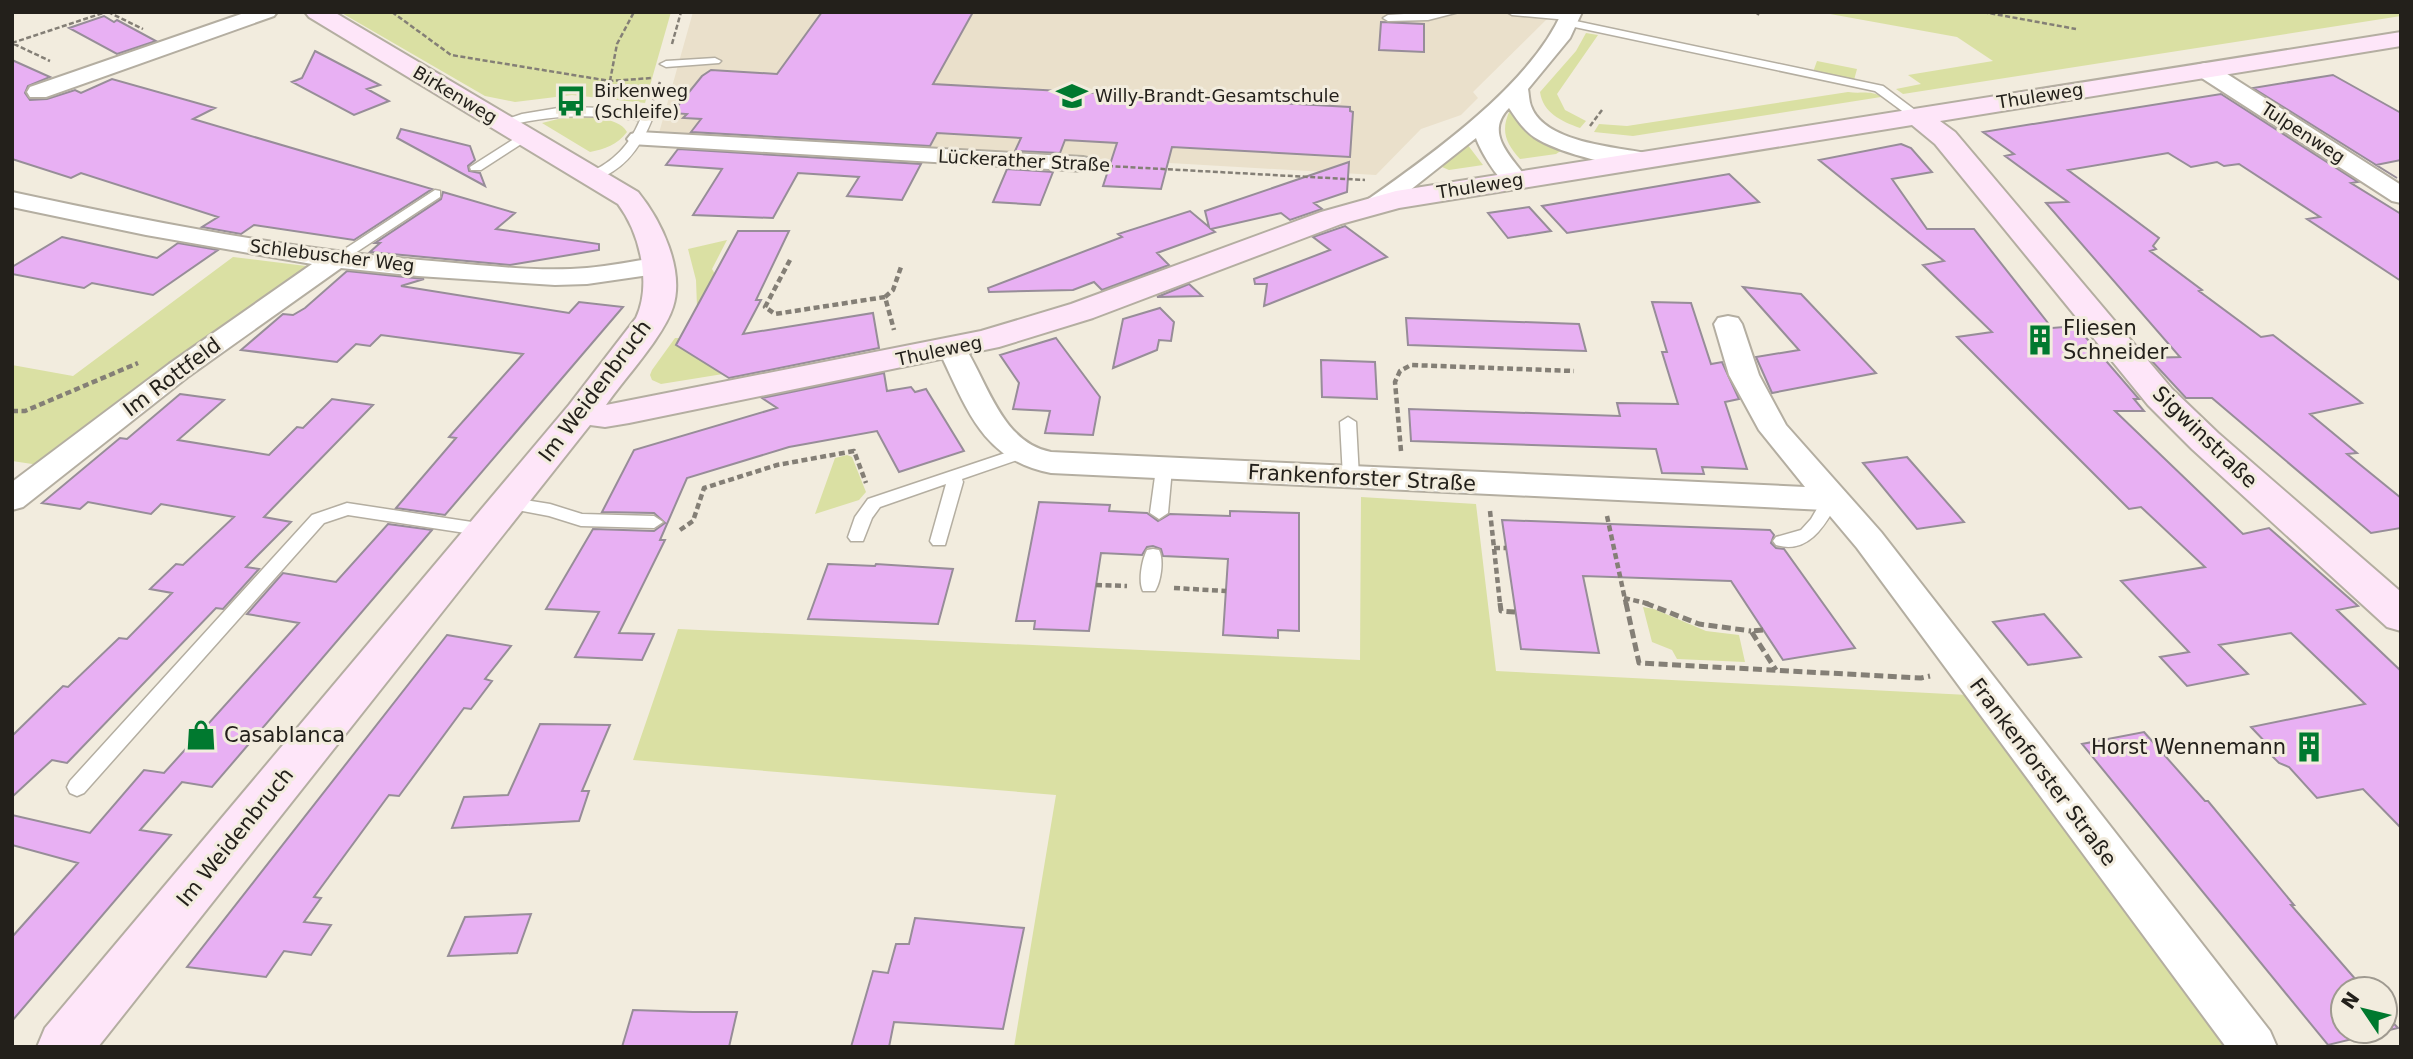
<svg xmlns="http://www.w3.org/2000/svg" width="2413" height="1059" font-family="'DejaVu Sans',sans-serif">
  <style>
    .built { fill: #eae0cb }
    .green { fill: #dae0a3 }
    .building { fill: #e8b0f3; stroke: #978d98; stroke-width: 2 }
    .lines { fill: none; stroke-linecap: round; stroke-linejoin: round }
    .lane-casing { stroke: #b4aea1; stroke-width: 3 }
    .street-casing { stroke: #b4aea1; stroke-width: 4 }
    .secondary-casing { stroke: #b4aea1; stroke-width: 4 }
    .path-far2 { stroke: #847f76; stroke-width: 2.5; stroke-dasharray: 5 2.5; stroke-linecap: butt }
    .path-far1 { stroke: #847f76; stroke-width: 4.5; stroke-dasharray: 6 3.5; stroke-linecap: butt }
    .path { stroke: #847f76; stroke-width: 5; stroke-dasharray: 9 4.5; stroke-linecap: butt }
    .lane { fill: #fff; fill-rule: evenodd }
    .street { fill: #fff; fill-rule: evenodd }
    .secondary { fill: #fee6f9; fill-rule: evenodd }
    .labels { text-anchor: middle; stroke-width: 6; stroke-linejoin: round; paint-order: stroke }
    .far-poi-label { font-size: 18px; fill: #23201b; stroke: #f2ecde; text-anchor: start }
    .far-street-label { font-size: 18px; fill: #23201b; stroke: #f2ecde }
    .poi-label { font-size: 21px; fill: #23201b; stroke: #f2ecde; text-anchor: start }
    .street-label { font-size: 21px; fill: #23201b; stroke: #f2ecde }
  </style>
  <rect width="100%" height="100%" fill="#f2ecde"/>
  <path class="built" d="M693 12H1548L1549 17 1473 92 1478 98 1461 115 1421 129 1376 175 659 133Z"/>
  <path class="green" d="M340 12H671L645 103 572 95 515 102 485 96Z
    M1819 12H2401V16L1903 94 1896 89 1921 84 1908 75 1993 61 1957 37Z
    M1586 33 1598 35 1557 94 1565 110 1586 121 1580 128C1561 121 1543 113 1540 92L1576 51Z
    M1817 61 1857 69 1854 80 1813 72Z
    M1848 92C1860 94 1872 90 1881 97L1633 136 1594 132 1599 124 1627 126Z
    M1510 110C1524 131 1543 138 1565 148L1556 154 1520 159C1506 143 1500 131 1510 110Z
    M566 117C583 118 618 115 627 132 617 145 605 149 590 152L542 123Z
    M1467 144 1483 165 1449 170 1442 167Z
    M727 240 712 269 715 274 697 307 696 280 688 249Z
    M233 257 314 267 39 465 12 461V365L73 376Z
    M675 338H680L676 345 723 374 661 384 652 380 650 375 652 370Z
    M847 455 852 457 866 492 859 500 815 514 835 458Z
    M1361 497 1476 504 1496 671 1968 695 2227 1047H1014L1056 795 633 760 678 629 1360 660Z
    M1643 607 1654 609 1706 631 1739 635 1745 662 1677 659 1672 650 1652 642Z"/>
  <path class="building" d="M822 12H973L933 84 1350 107V111L1353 112 1350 157 1172 147 1161 189 1103 186 1117 143 1065 140 1060 153 1015 151 1021 138 937 133 930 146 691 132 701 119 683 118 687 114 672 113 702 76 711 70 777 74Z
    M104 16 114 22 117 20 156 41 117 54 69 28Z
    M1381 22 1424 24V52L1379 50Z
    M315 51 380 85 367 89 389 101 354 115 292 82 302 78Z
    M12 60 50 77 28 86 25 93 30 100 47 99 75 90 81 93 112 79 215 108 193 119 432 189 354 240 254 225 241 234 202 227 218 217 81 173 71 178 12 159Z
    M2333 75 2401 113V160L2376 165 2397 178 2253 88Z
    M2221 94 2358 182 2351 183 2401 214V281L2307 219 2320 217 2239 164 2224 166 2217 162 2191 167 2168 153 2068 170 2159 238 2153 246 2156 249 2150 251 2202 290 2199 291 2261 337 2273 335 2362 403 2310 414 2357 453 2347 454 2401 498V528L2371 533 2212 398H2186L2149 358 2180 357 2046 203 2068 202 2005 156 2014 154 1983 132Z
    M401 129 470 146 475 160 468 166 469 171 480 173 485 186 397 138Z
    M1901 144 1911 148 1932 172 1892 179 1927 229H1974L2052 328 2076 326 2139 399H2134L2144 411H2115L2243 534 2269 528 2358 606 2337 610 2401 671V828L2363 789 2317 798 2289 767 2279 763 2270 754 2271 748 2251 727 2365 704 2291 633 2219 645 2248 674 2187 686 2160 657 2189 652 2121 581 2205 567 2141 507 2129 509 1957 337 1992 332 1923 265 1944 261 1819 160Z
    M678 149 921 164 902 200 847 196 859 177 798 173 773 218 693 215 722 169 666 165Z
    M1349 162 1347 192 1314 203 1322 209 1290 220 1281 213 1211 229 1215 232 1157 253 1169 265 1102 290 1094 282 1073 290 989 292 988 288 1122 237 1118 234 1190 211 1209 227 1205 211Z
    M1007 169 1053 172 1040 205 993 202Z
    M1729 174 1759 202 1567 233 1542 206Z
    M443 192 515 213 496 229 599 244V250L510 265 370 252 380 243H375L441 199Z
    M1529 207 1551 231 1508 238 1488 213Z
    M1345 226 1387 257 1264 306 1267 284H1255L1254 279 1330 250 1313 237Z
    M738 231H789L756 300H761L743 334 873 313 879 348 729 378 676 345Z
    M62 237 157 258 178 243 218 250 153 295 92 283 84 288 12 274V267Z
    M347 271 424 279 401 286 569 313 579 302 623 307 445 515 396 508 456 438 449 437 523 354 381 335 370 346 356 344 337 362 241 350 283 314 293 315 305 308Z
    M1189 284 1202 296 1157 297Z
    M1743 287 1801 294 1876 373 1772 393 1756 357 1799 350Z
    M1652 302 1691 303 1711 364 1722 362 1739 399 1725 402 1747 469 1702 467 1704 474 1662 473 1656 449 1411 441 1409 409 1620 416 1617 403 1678 404 1662 352H1667Z
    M1160 308 1174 322 1171 341 1159 340 1157 350 1113 368 1123 319Z
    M1406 318 1579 324 1586 351 1408 345Z
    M1056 338 1100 397 1093 435 1045 433 1050 411 1013 409 1019 383 1000 355Z
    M1321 360 1375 362 1377 399 1322 397Z
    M884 373 887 391 911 387 915 392 926 389 964 451 899 472 877 431 789 447 687 478 660 540H665L619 633 654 634 642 660 575 657 599 612 546 609 593 529 654 531 665 523 654 513 602 512 634 450 777 408 762 398Z
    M180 394 224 400 178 440 269 455 297 427 303 428 332 399 373 405 264 517 291 522 246 567 259 569 223 609 216 608 67 763 52 760 12 797V736L63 686 68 687 119 638 127 639 172 593 150 589 176 564 183 565 234 517 161 504 151 514 88 502 80 509 42 503 120 438 127 439Z
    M1907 457 1964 522 1917 529 1863 463Z
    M1039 502 1110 505 1109 511 1147 513 1158 521 1170 514 1230 516V511L1299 513V631L1278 630V638L1223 635 1228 559 1163 556 1161 549 1153 546 1147 547 1142 555 1101 553 1089 631 1034 629 1035 621H1016Z
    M1502 520 1770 530 1774 535 1771 543 1776 548 1784 549 1855 648 1783 660 1731 581 1583 576 1599 653 1521 649Z
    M388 524 432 530 212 787 182 782 140 830 171 835 12 1021V937L78 863 12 845V815L90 833 144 770 164 773 299 623 247 614 283 573 336 582Z
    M828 564 875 566 876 564 953 569 938 624 808 619Z
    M2044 614 2081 657 2028 665 1993 622Z
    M447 635 511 646 485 679 492 681 471 709 464 708 399 796 389 795 314 897 321 898 304 922 331 925 311 955 284 951 266 977 187 967Z
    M540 724 610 725 582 791H589L579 821 452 828 464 797 508 795Z
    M2144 732 2205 801H2208L2294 905H2291L2364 989H2343V1031H2385V1014L2398 1028 2328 1045 2082 744Z
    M531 914 517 953 448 956 465 917Z
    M915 918 1024 928 1003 1029 894 1022 889 1047H851L873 971 888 973 896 944H909Z
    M633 1010 693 1012H737L729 1047H622Z"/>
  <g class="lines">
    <g class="lane-casing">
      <path id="lane" d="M1436 12H1459L1428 20 1388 21 1383 18 1388 15Z
        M1507 12 1572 14 1577 17 1571 20 1883 86 1923 116 1913 119 1875 91 1565 25 1564 23 1568 20 1512 15Z
        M715 58 721 61 719 63 666 67 660 64 666 61Z
        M558 108C577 107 640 107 653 117 642 145 625 171 594 180L589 179V173C614 161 629 146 640 120 589 114 552 114 502 127L496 123 522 114Z
        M525 132 531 136 529 139 481 170H471L470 167Z
        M435 190 440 191V197L340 263 335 264 328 260Z
        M1348 417 1356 422 1359 477 1351 483 1343 477 1340 422Z
        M1020 448 1028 453 1026 457 962 479 963 482 945 545H933L930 541 946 484 880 507 872 518 863 541H851L848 537 855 517 868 499Z
        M1164 463 1172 469 1168 513 1159 519 1150 513 1156 469Z
        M1831 493 1840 499C1826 523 1810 555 1776 545L1773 541 1776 537 1801 530 1811 519 1825 495Z
        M507 497 550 504 582 514 654 516 663 522 654 528 581 526 549 516 501 507 498 503Z
        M347 503 485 524 494 530 485 536 348 515 324 523 84 793 77 796 70 793 67 787 70 781 312 515Z
        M1153 549 1159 550C1164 560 1161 581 1155 591H1143C1138 581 1142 560 1147 550Z"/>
    </g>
    <g class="street-casing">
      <path id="street" d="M247 12H277L274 16 46 97H30L27 92 30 87Z
        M1562 12H1582L1570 38 1528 89C1529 94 1529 101 1531 106 1545 145 1623 147 1656 155L1660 160 1656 165C1629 172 1558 153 1534 137 1523 129 1517 120 1509 108 1483 134 1513 158 1528 180L1525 185C1519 186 1513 188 1508 185 1497 179 1480 150 1476 138L1385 210 1376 213 1367 210 1363 205 1367 200C1431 155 1531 84 1562 12Z
        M2205 63 2213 65 2401 185V203L2392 201 2197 75 2194 70 2197 65Z
        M639 132 1083 157 1092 159 1095 164 1092 169 1083 171 631 144 627 139 631 134Z
        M12 192C155 223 298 251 444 262 491 266 540 272 587 268 610 266 633 261 656 258L665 260 669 266 665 272 656 274 587 284 555 285 418 276 341 268 189 376 23 507 12 510V482L169 364 312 264 146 235 12 207Z
        M1728 316 1738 318 1742 324 1759 375 1786 425 1881 532 2270 1031 2277 1047H2226L1857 548 1825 510 1051 473C981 460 966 406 938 349L942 343 952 340 962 343C987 379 1000 442 1051 452L1805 487 1759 430 1729 375 1714 324 1718 318Z"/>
    </g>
    <g class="secondary-casing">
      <path id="secondary" d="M305 12H334L638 192C661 220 685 270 673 307 664 336 624 379 606 405L981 331 1071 304 1321 212 1396 191 2401 32V46L1940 121 1955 132 2172 389 2218 433 2401 592V631L2387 627 2192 449 2148 405 1935 144 1912 125 1399 208 1341 224 1093 318 999 347 629 423 605 427 590 425 98 1047H37L45 1028 569 405 636 318C652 284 640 233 618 204L309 17Z"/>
    </g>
    <path class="path-far2" d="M108 12 143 29
      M392 12 451 55 610 81 652 78
      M1755 12 1761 16
      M1983 12 2076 29
      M12 43 106 12
      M14 44 50 61
      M672 44 681 12
      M610 81 617 44 634 12
      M653 100 660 82
      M1590 126 1602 110
      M1108 166 1365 180"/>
    <path class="path-far1" d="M790 260 765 307 775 314 885 297 894 330
      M885 297 893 290 901 267
      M12 411H25L138 363
      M1401 451 1395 382 1400 371 1411 365 1574 371
      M1490 511 1500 604
      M1607 516 1626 604
      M680 530 693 521 704 488 777 465 854 451 866 483
      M1494 548H1506
      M1096 585 1127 586
      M1174 588 1226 591
      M1624 598 1650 604"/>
    <path class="path" d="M1500 603 1501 611 1515 612
      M1626 603 1639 663 1921 678 1930 676
      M1645 603 1699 624 1751 631
      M1763 630 1751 631 1776 670"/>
    <use href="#lane" class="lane"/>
    <use href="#street" class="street"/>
    <use href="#secondary" class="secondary"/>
  </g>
  <defs>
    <g id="school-bare" transform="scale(2.415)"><path d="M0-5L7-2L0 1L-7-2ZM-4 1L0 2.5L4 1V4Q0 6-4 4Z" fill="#00792f" stroke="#f2ecde" stroke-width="2.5" paint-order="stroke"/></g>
    <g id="bus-bare" transform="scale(2.415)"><path d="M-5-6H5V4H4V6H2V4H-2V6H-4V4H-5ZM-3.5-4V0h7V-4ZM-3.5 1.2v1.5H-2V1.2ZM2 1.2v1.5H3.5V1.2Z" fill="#00792f" stroke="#f2ecde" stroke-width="2.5" paint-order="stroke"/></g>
    <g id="building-bare" transform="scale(2.415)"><path d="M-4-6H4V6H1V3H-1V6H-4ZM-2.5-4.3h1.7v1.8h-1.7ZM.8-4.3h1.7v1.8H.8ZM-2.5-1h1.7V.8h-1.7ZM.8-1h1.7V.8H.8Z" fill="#00792f" stroke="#f2ecde" stroke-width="2.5" paint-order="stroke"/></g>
    <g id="shop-bare" transform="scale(2.415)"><path d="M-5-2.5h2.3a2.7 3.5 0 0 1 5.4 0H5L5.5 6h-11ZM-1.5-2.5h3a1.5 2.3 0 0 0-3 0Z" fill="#00792f" stroke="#f2ecde" stroke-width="2.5" paint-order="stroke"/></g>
  </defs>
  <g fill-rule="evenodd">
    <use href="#school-bare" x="1072" y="96"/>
    <use href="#bus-bare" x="571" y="101"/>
    <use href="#building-bare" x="2040" y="340"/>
    <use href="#shop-bare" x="201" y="735"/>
    <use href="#building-bare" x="2309" y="747"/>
  </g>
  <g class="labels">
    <g class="far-poi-label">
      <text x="594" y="97">Birkenweg<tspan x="594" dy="21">(Schleife)</tspan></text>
      <text x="1095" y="102">Willy-Brandt-Gesamtschule</text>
    </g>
    <g class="far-street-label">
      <text transform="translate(455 95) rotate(31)" y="6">Birkenweg</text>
      <text transform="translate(2040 96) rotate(-9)" y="6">Thuleweg</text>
      <text transform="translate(2303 133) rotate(33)" y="6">Tulpenweg</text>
      <text transform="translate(1024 161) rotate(3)" y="6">Lückerather Straße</text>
      <text transform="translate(1480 186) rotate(-9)" y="6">Thuleweg</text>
      <text transform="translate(332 256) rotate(7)" y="6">Schlebuscher Weg</text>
      <text transform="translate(939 351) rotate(-12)" y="6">Thuleweg</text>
    </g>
    <g class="poi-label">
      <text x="2063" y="335">Fliesen<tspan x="2063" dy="24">Schneider</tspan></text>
      <text x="224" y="742">Casablanca</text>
      <text x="2286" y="754" text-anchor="end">Horst Wennemann</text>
    </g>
    <g class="street-label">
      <text transform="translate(172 377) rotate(-37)" y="7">Im Rottfeld</text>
      <text transform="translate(595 391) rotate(-53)" y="7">Im Weidenbruch</text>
      <text transform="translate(2205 437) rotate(44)" y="7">Sigwinstraße</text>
      <text transform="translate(1362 478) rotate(3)" y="7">Frankenforster Straße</text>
      <text transform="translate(2043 772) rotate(53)" y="7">Frankenforster Straße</text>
      <text transform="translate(235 837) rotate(-51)" y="7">Im Weidenbruch</text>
    </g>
  </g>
  <rect width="2413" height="1059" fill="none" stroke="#23201b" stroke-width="28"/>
  <g transform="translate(2364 1010) rotate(305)"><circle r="33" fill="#f2ecde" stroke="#9f9a90" stroke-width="2"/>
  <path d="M0-5L12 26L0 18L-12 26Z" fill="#00792f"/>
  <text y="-10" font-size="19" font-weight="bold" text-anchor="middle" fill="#23201b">N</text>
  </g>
</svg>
